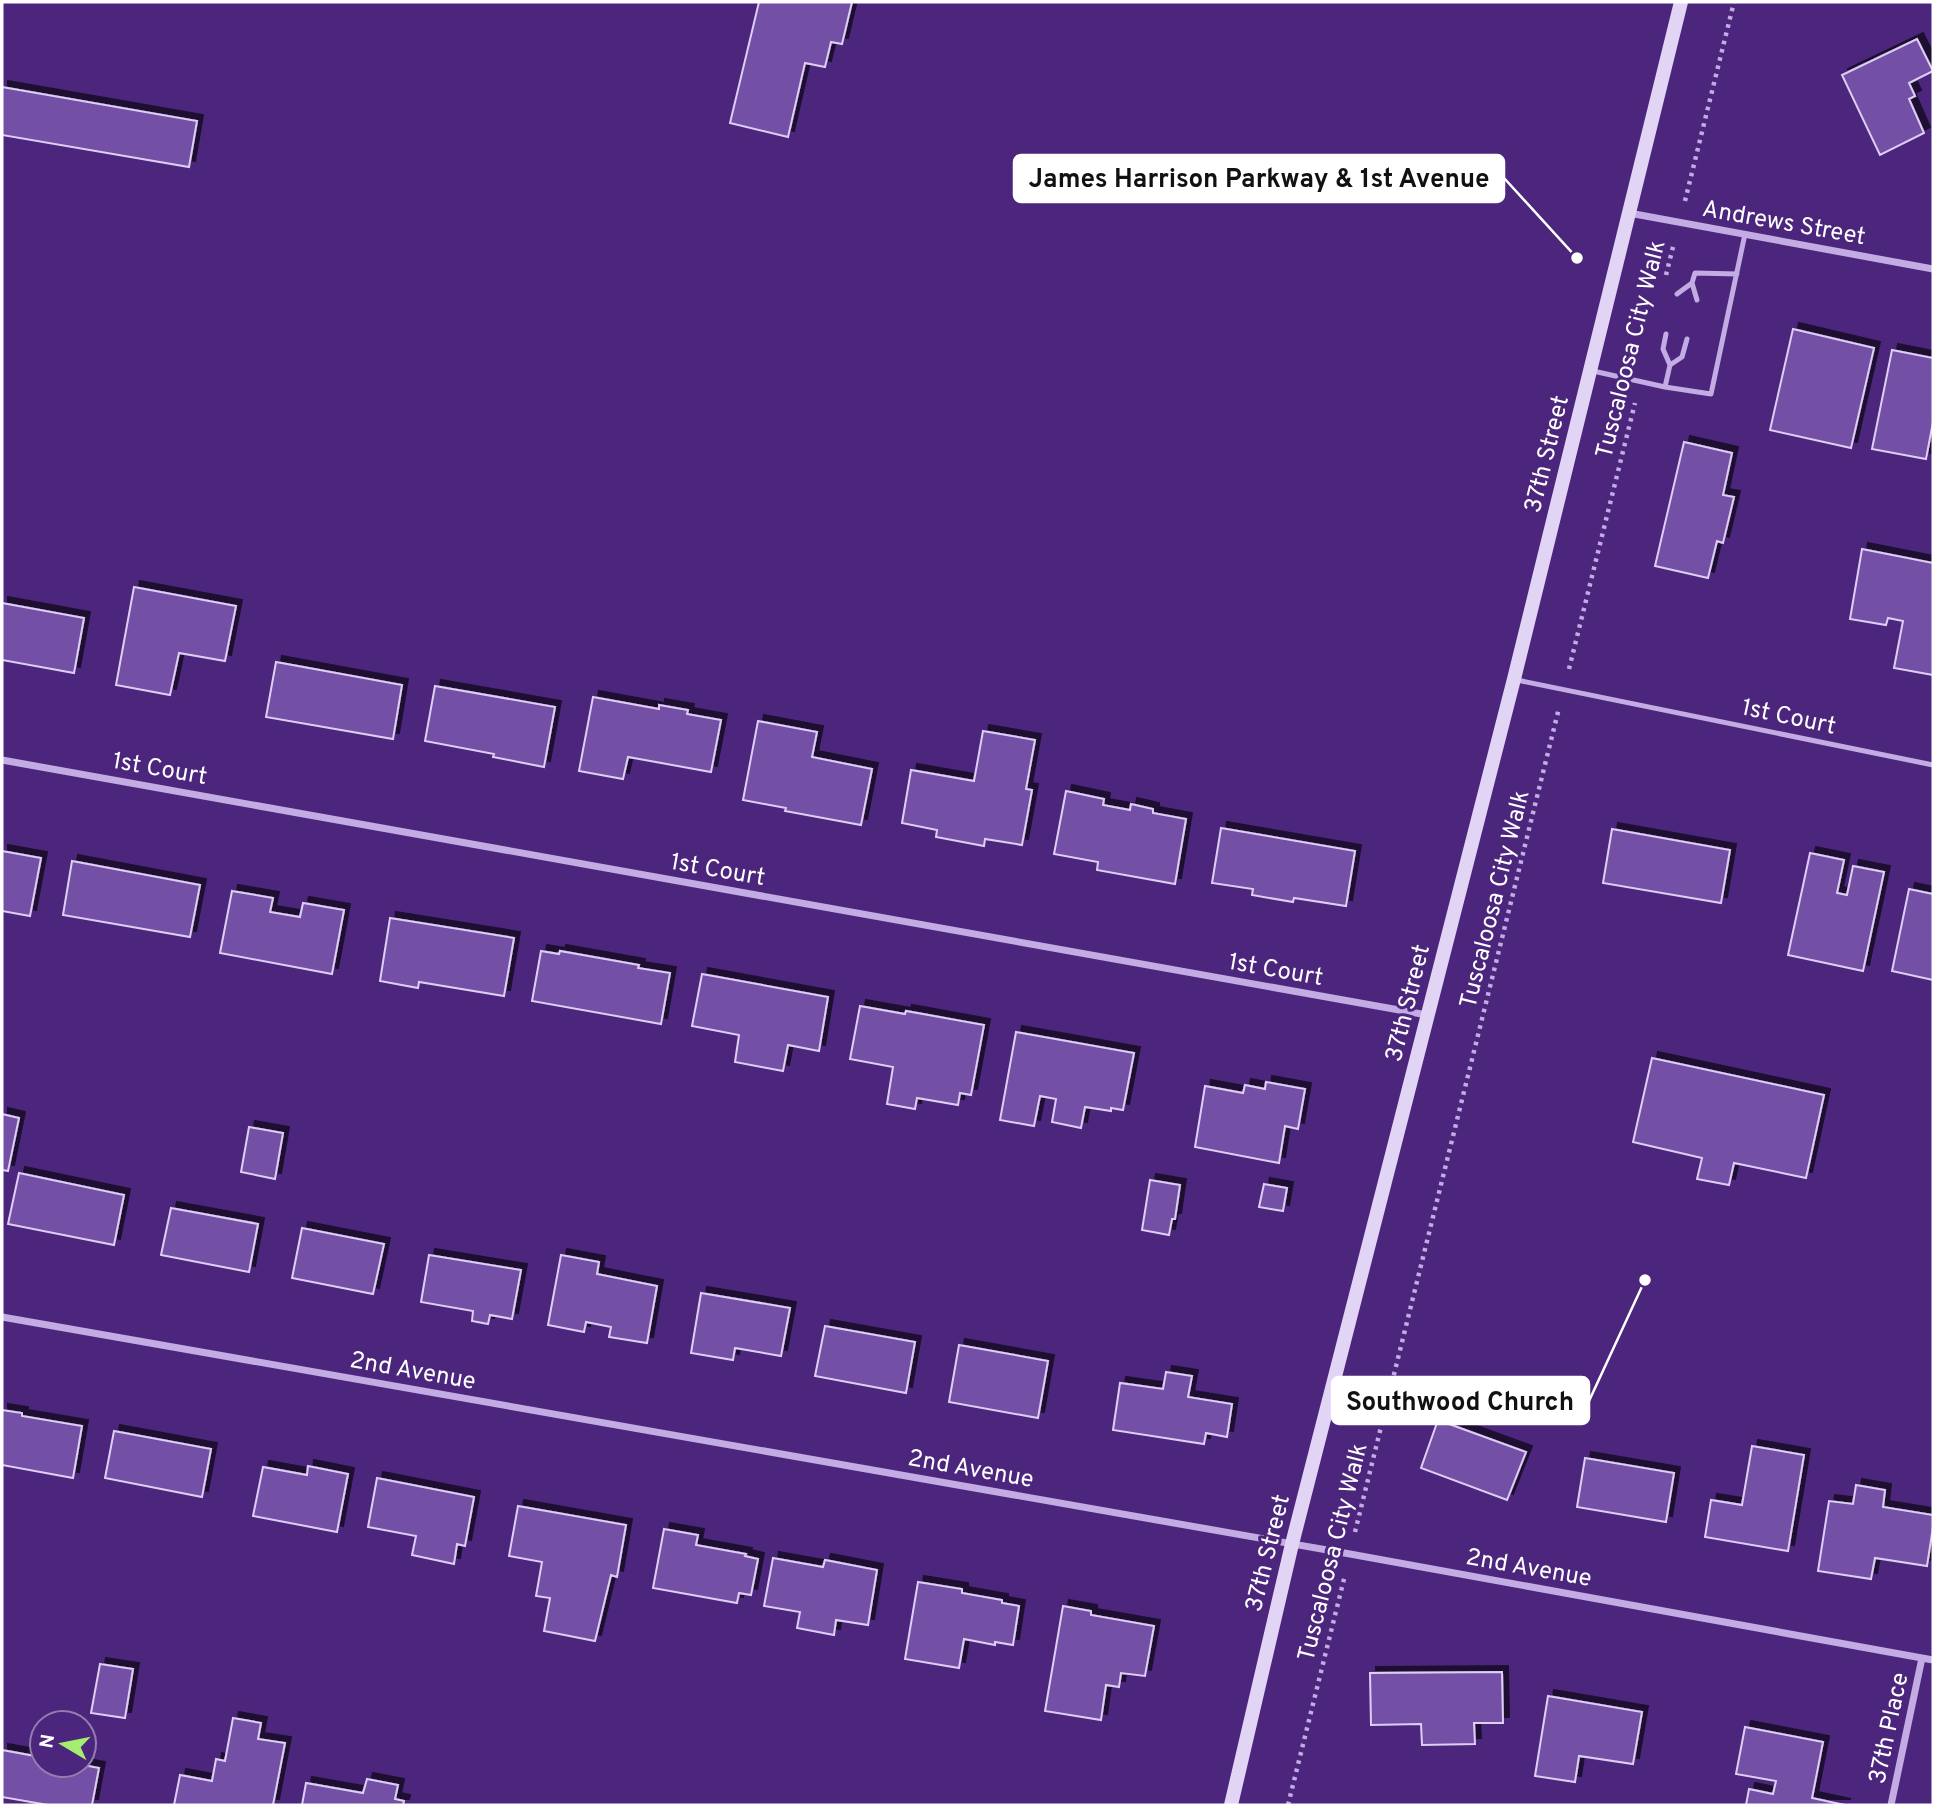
<svg xmlns="http://www.w3.org/2000/svg" width="1935" height="1807" font-family="Overpass,sans-serif">
  <style>
    .building { fill: #734fa5; stroke: #decef4; stroke-width: 2; filter: url(#shadow) }
    .lines { fill: none; stroke-linecap: round; stroke-linejoin: round }
    .path { stroke: #c3abe4; stroke-width: 4.5; stroke-dasharray: 3.5 5; stroke-linecap: butt }
    .lane { stroke: #c3abe4; stroke-width: 5 }
    .street { stroke: #c3abe4; stroke-width: 7 }
    .secondary { stroke: #e2d4f4; stroke-width: 14 }
    .labels { text-anchor: middle; stroke-width: 6; stroke-linejoin: round; paint-order: stroke }
    .street-label { font-size: 24px; fill: #fff; stroke: #4b267c }
    .leader { fill: none; stroke: #fff; stroke-width: 2.5 }
    .callout-dot { fill: #fff; stroke: #4b267c; stroke-width: 2.5 }
    .callout { fill: #fff; stroke: #fff; stroke-width: 2.5 }
    .callout-label { font-size: 26px; text-anchor: middle; font-weight: bold; fill: #111 }
  </style>
  <defs>
    <filter id="shadow"><feDropShadow dx="6" dy="-6" stdDeviation="0" flood-color="#0009"/></filter>
  </defs>
  <rect width="100%" height="100%" fill="#4b267c"/>
  <path class="building" d="M759 2H852L842 44 831 42 825 67 805 63 788 137 730 123Z
    M1917 39 1933 71 1909 83 1915 96 1909 99 1924 133 1880 155 1842 75Z
    M2 87 197 121 189 167 2 135Z
    M1793 329 1874 348 1851 448 1770 430Z
    M1892 350 1933 358V422L1926 459 1872 449Z
    M1684 442 1732 453 1723 495 1734 497 1723 543 1717 541 1708 578 1655 566Z
    M1862 549 1933 563V675L1894 668 1903 621 1888 618 1886 625 1850 619Z
    M134 587 236 606 225 661 179 653 170 695 116 685Z
    M2 603 84 618 74 673 2 660Z
    M276 662 402 685 393 739 266 717Z
    M435 686 555 707 544 767 493 757 494 754 425 741Z
    M593 697 659 709V705L688 710 687 714 721 720 711 772 628 757 623 779 579 771Z
    M758 721 817 732 812 757 872 769 861 825 785 811 786 808 743 800Z
    M983 731 1035 740 1026 789 1032 790 1022 845 985 839 984 846 936 837 937 830 902 823 911 770 974 781Z
    M1066 791 1104 799 1103 805 1130 810 1131 804 1153 809V813L1186 819 1175 884 1097 870 1098 862 1054 854Z
    M1221 828 1355 851 1346 906 1294 898 1293 902 1252 895 1253 889 1212 883Z
    M1612 829 1730 850 1721 903 1603 883Z
    M2 851 41 858 30 916 2 911Z
    M1810 853 1844 860 1837 893 1847 895 1853 866 1884 872 1863 971 1788 955Z
    M72 861 200 885 190 937 63 915Z
    M1909 889 1933 894V980L1892 971Z
    M232 891 273 898 270 912 300 917 303 903 344 910 332 974 220 953Z
    M390 918 514 938 504 996 419 982 418 988 380 981Z
    M541 951 559 954 560 951 639 965 638 968 670 973 661 1024 532 1001Z
    M702 974 828 997 819 1051 788 1045 783 1071 735 1062 739 1035 692 1026Z
    M860 1006 905 1014 906 1011 984 1025 971 1095 960 1093 958 1105 917 1098 915 1109 887 1104 893 1067 850 1059Z
    M1016 1032 1134 1053 1123 1110 1111 1108V1111L1085 1107 1081 1128 1052 1122 1056 1099 1040 1096 1034 1126 1000 1120Z
    M1652 1058 1824 1095 1806 1178 1734 1163 1729 1185 1697 1179 1702 1158 1633 1142Z
    M1266 1082 1305 1089 1298 1129 1285 1126 1279 1163 1195 1147 1205 1086 1243 1093 1245 1085 1265 1089Z
    M2 1114 19 1118 8 1171 2 1170Z
    M249 1127 283 1133 275 1179 241 1172Z
    M19 1173 124 1195 114 1245 8 1224Z
    M1150 1180 1180 1185 1175 1219H1172L1169 1235 1142 1230Z
    M1264 1184 1287 1188 1283 1211 1259 1207Z
    M171 1208 258 1224 249 1272 161 1255Z
    M302 1228 384 1244 373 1294 292 1278Z
    M429 1255 521 1270 512 1319 490 1315 488 1324 472 1321 473 1311 421 1302Z
    M561 1255 599 1262 597 1274 657 1286 647 1343 609 1337 611 1327 586 1322 584 1332 548 1325Z
    M701 1293 790 1308 781 1356 735 1348 733 1360 691 1353Z
    M825 1326 915 1342 906 1393 815 1376Z
    M959 1345 1048 1361 1038 1418 949 1402Z
    M1166 1372 1192 1376 1188 1397 1232 1404 1227 1437 1206 1433 1204 1444 1113 1430 1120 1383 1163 1389Z
    M2 1410 22 1413V1416L82 1426 73 1478 2 1465Z
    M1438 1420 1526 1452 1507 1500 1421 1468Z
    M114 1431 211 1449 202 1497 105 1478Z
    M1752 1446 1804 1455 1788 1551 1705 1537 1711 1500 1742 1505Z
    M1585 1458 1674 1473 1666 1522 1577 1507Z
    M308 1466 348 1474 337 1532 253 1516 263 1467 307 1475Z
    M377 1478 474 1497 465 1546 457 1544 454 1564 412 1555 416 1536 368 1527Z
    M1856 1485 1885 1490 1883 1507 1933 1515V1527L1927 1566 1875 1558 1871 1579 1818 1571 1829 1501 1853 1504Z
    M518 1506 626 1525 617 1577 611 1575 595 1641 544 1631 550 1598 536 1596 542 1562 509 1556Z
    M664 1529 698 1535 696 1545 746 1554 745 1556 758 1559 751 1595 739 1593 737 1603 653 1588Z
    M773 1558 823 1567 825 1560 877 1570 868 1625 836 1620 834 1635 797 1628 800 1612 764 1606Z
    M918 1582 962 1589V1593L1002 1600V1603L1019 1606 1013 1645 995 1642V1645L964 1639 959 1668 905 1659Z
    M1063 1606 1091 1611V1615L1154 1626 1145 1676 1121 1673 1119 1687 1106 1685 1101 1720 1045 1711Z
    M100 1664 133 1669 125 1718 91 1713Z
    M1502 1672 1503 1723H1474L1475 1744 1422 1745 1421 1724 1371 1725 1370 1673Z
    M1548 1696 1642 1712 1633 1764 1579 1756 1575 1782 1535 1776Z
    M233 1718 261 1723 258 1739 285 1743 273 1805H174L180 1775 212 1781 216 1759 225 1761Z
    M1745 1727 1823 1742 1812 1798 1845 1805H1746L1749 1789 1773 1794 1776 1781 1736 1774Z
    M40 1730H42V1765H83L99 1768 92 1805H48L2 1797V1750L35 1756Z
    M367 1779 398 1785 395 1799 404 1801 403 1805H302L306 1783 363 1793Z"/>
  <g class="lines">
    <path class="path" d="M1685 201 1734 2
      M1666 275 1674 243
      M1569 669 1635 403
      M1355 1532 1559 708
      M1288 1805 1345 1575"/>
    <path class="lane" d="M1677 294 1692 283
      M1697 300 1692 283 1695 273 1737 274
      M1670 365 1682 357 1687 339
      M1593 371 1665 387 1711 394 1745 234
      M1665 387 1670 365 1663 349 1666 334
      M1517 680 1933 765"/>
    <path class="street" d="M1629 213 1933 269
      M2 760 1427 1015
      M2 1317 1350 1554 1933 1660
      M1891 1805 1922 1658"/>
    <path class="secondary" d="M1231 1805 1292 1544 1514 679 1681 2"/>
  </g>
  <g class="labels">
    <g class="street-label">
      <text transform="translate(1784 222) rotate(10)" y="8">Andrews Street</text>
      <text transform="translate(1630 349) rotate(-76)" y="8">Tuscaloosa City Walk</text>
      <text transform="translate(1546 454) rotate(-76)" y="8">37th Street</text>
      <text transform="translate(1789 716) rotate(12)" y="8">1st Court</text>
      <text transform="translate(160 768) rotate(10)" y="8">1st Court</text>
      <text transform="translate(718 869) rotate(10)" y="8">1st Court</text>
      <text transform="translate(1494 899) rotate(-76)" y="8">Tuscaloosa City Walk</text>
      <text transform="translate(1276 969) rotate(10)" y="8">1st Court</text>
      <text transform="translate(1407 1003) rotate(-76)" y="8">37th Street</text>
      <text transform="translate(413 1370) rotate(10)" y="8">2nd Avenue</text>
      <text transform="translate(971 1468) rotate(10)" y="8">2nd Avenue</text>
      <text transform="translate(1332 1552) rotate(-76)" y="8">Tuscaloosa City Walk</text>
      <text transform="translate(1267 1553) rotate(-76)" y="8">37th Street</text>
      <text transform="translate(1529 1567) rotate(10)" y="8">2nd Avenue</text>
      <text transform="translate(1888 1728) rotate(-78)" y="8">37th Place</text>
    </g>
  </g>
  <path class="leader" d="M1577 258L1504 178M1645 1280L1589 1401"/>
  <g class="callout-dot">
    <circle cx="1577" cy="258" r="7"/>
    <circle cx="1645" cy="1280" r="7"/>
  </g>
  <g class="callout">
    <rect x="1014" y="155" width="490" height="47" rx="7"/>
    <rect x="1332" y="1377" width="257" height="47" rx="7"/>
  </g>
  <g class="callout-label">
    <text x="1259" y="187">James Harrison Parkway &amp; 1st Avenue</text>
    <text x="1460" y="1410">Southwood Church</text>
  </g>
  <rect width="1935" height="1807" fill="none" stroke="#ffffff" stroke-width="7"/>
  <g transform="translate(63 1744) rotate(280)"><circle r="33" fill="#4b267c" stroke="#937db0" stroke-width="2"/>
  <path d="M0-5L12 26L0 18L-12 26Z" fill="#a5ed71"/>
  <text y="-10" font-size="19" font-weight="bold" text-anchor="middle" fill="#ffffff">N</text>
  </g>
</svg>
